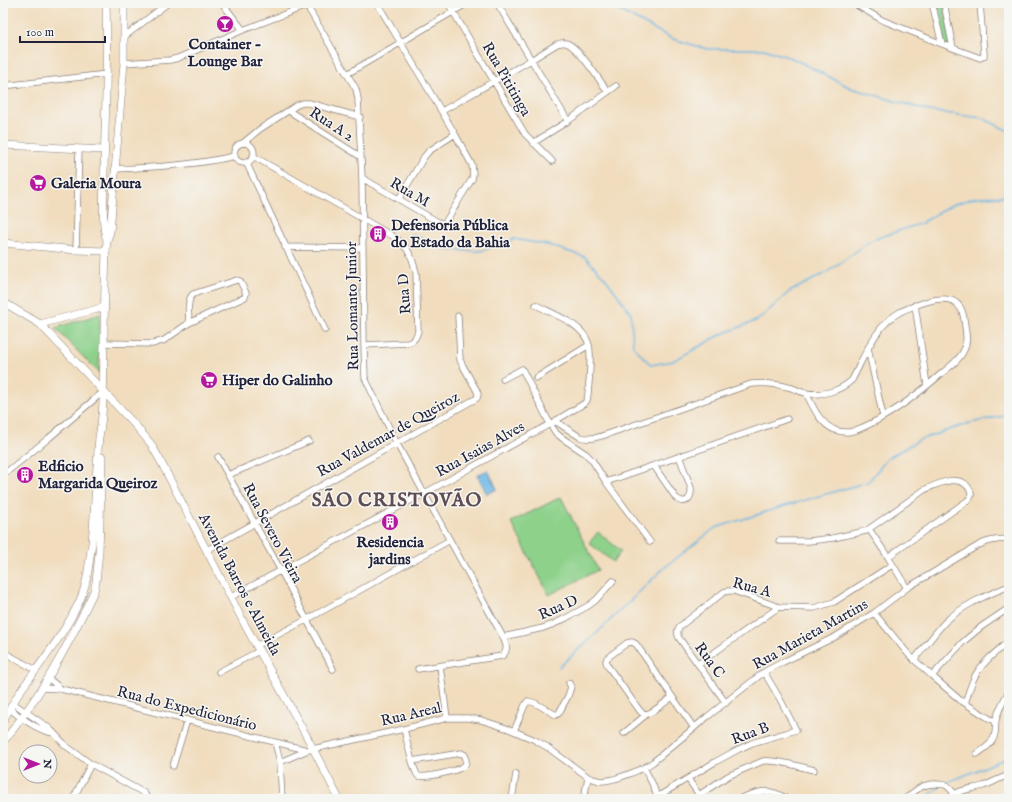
<svg xmlns="http://www.w3.org/2000/svg" width="1012" height="802" font-family="'IM FELL English',serif">
  <style>
    .green { fill: #8dd18b; stroke: #587a63 }
    .water { fill: #6ab6e4; stroke: #466c90 }
    .lines { fill: none; stroke-linecap: round; stroke-linejoin: round }
    .stream { stroke: #6ab6e4; stroke-width: 1.5 }
    .minor-casing { stroke: #8a807c; stroke-width: 7 }
    .tertiary-casing { stroke: #8a807c; stroke-width: 8 }
    .secondary-casing { stroke: #8a807c; stroke-width: 8 }
    .minor { stroke: #fff; stroke-width: 5.5 }
    .tertiary { stroke: #fff; stroke-width: 7 }
    .secondary { stroke: #fff; stroke-width: 7 }
    .labels { text-anchor: middle; stroke-width: 3; stroke-linejoin: round; paint-order: stroke }
    .poi-label { font-size: 15px; font-weight: bold; fill: #22223b; stroke: #f6f6f2; text-anchor: start }
    .street-label { font-size: 15px; fill: #22223b; stroke: #f6f6f2 }
    .district-label { font-size: 19px; font-weight: bold; letter-spacing: 1px; fill: #5e4d55; stroke: #f6f6f2 }
  </style>
  <rect width="100%" height="100%" fill="#f6f6f2"/>
  <filter id="ink" filterUnits="userSpaceOnUse"><feTurbulence type="fractalNoise" baseFrequency=".025" numOctaves="2"/><feDisplacementMap in="SourceGraphic" scale="8" xChannelSelector="R" yChannelSelector="G"/><feConvolveMatrix kernelMatrix="1 2 1 2 8 2 1 2 1" color-interpolation-filters="sRGB"/></filter>
  <filter id="wash" filterUnits="userSpaceOnUse"><feTurbulence type="fractalNoise" baseFrequency=".012" numOctaves="4" result="noise"/><feDisplacementMap in="SourceGraphic" scale="16" xChannelSelector="R" yChannelSelector="G"/><feGaussianBlur stdDeviation="0.9" result="paint"/><feColorMatrix in="noise" values="0 0 0 0 0 0 0 0 0 0 0 0 0 0 0 0 0 1.4 0 .05"/><feComposite in="paint" operator="in"/></filter>
  <g filter="url(#wash)">
    <rect width="100%" height="100%" fill="#f1ddbe"/>
    <path class="green" d="M933 3H943L952 47 943 43Z
      M100 314 99 373 55 328Z
      M561 497 598 570 549 595 511 522Z
      M598 532 621 551 613 562 589 543Z"/>
    <path class="water" d="M488 470 497 489 487 494 477 475Z"/>
    <g class="lines">
      <path class="stream" d="M611 3 618 10 673 39 707 49H764L794 59 851 88 929 111 982 118 1009 131
        M411 234 449 250 481 251 514 239 548 245 585 257 605 278 631 313 633 346 651 365 673 361 722 334 758 320 789 292 826 273 872 240 922 223 951 205 977 197 1009 196
        M559 667 597 633 664 568 715 528 788 505 868 482 888 458 919 440 970 423 1009 415
        M946 783 1009 757
        M924 799 941 786"/>
    </g>
  </g>
  <g filter="url(#ink)">
    <g class="lines">
      <g class="minor-casing">
        <path id="minor" d="M222 3 243 30
          M448 3 525 134 552 161
          M497 3 568 121
          M853 3 882 20 942 44 980 58 984 56V54L980 3
          M932 3 942 44
          M944 3 953 48
          M307 6 347 74 356 89 358 99 362 178 364 345 365 378 397 444 503 637C506 644 509 651 502 656L418 669
          M124 37 168 3
          M124 63 170 60 178 58 243 30 314 3
          M347 74 468 3
          M3 86 107 74
          M289 111 361 157
          M442 111 531 60 557 44C560 43 563 42 566 43 578 46 600 81 608 92
          M243 143 260 129 297 105 303 103H309L360 117
          M533 143 568 121 616 86
          M234 153a10 10 0 1 1 20 0a10 10 0 1 1-20 0Z
          M253 156 396 238 407 249 412 259 416 272 418 331C416 338 414 341 408 343L364 345
          M246 162 325 330
          M115 169C156 167 196 165 235 156
          M362 178 438 222 444 223 446 221 472 179 473 174 472 165 455 134 377 3
          M399 199 424 157 429 151 455 134
          M285 247 363 248
          M76 250 79 149
          M915 305 927 385
          M104 343 153 344 158 342 163 341 189 323 245 297 246 293 240 281 237 280 193 294C186 301 189 314 189 323
          M868 348 883 417
          M536 378 589 345
          M503 379 522 369 550 424 556 433 562 438 586 454 592 460 606 482 650 542
          M555 421 580 437C590 440 599 437 608 434L751 384C763 383 777 384 788 387 794 388 800 392 806 393 823 396 840 391 852 380 865 355 875 326 900 312 905 309 912 307 917 305 930 300 953 293 961 309 964 314 964 320 965 326 966 334 968 342 964 350 960 360 949 367 941 374 920 392 898 410 872 423 866 426 860 429 853 431 847 433 841 432 835 430 820 424 813 407 806 393
          M218 457 281 571 333 669
          M654 466 676 498C686 506 692 498 691 488L679 456
          M3 475 49 438 104 391
          M228 475 309 441
          M606 482 787 419
          M869 529 888 557 907 588
          M779 541H809L833 538 866 531 924 490C937 484 961 472 970 490 972 494 971 498 967 501L906 544 888 557
          M207 550 477 398 478 394 477 391 463 366 460 360 458 316
          M231 597 425 493 550 424 585 403 587 400 588 394C589 381 592 357 589 345 584 324 553 314 536 305
          M874 613 909 655 932 676 960 700 990 719 996 721
          M503 637 543 628 554 624 566 618 588 606 596 600 613 581
          M256 646 306 620 450 540
          M3 652 36 670
          M914 660C924 648 934 634 945 622 963 605 987 595 1009 586
          M698 664 779 607
          M440 666 447 718
          M219 672 259 651
          M932 676 963 642 981 627 1009 608
          M48 678 60 688
          M42 688 61 689 307 750
          M672 697C667 701 651 714 646 714 643 714 642 713 640 711L607 665 606 661 607 658 627 643 632 642 636 644 694 728
          M13 703 49 728 66 746 91 764 144 793 146 796 147 799
          M726 703 679 638C677 634 677 631 679 627L724 592 728 591H734L779 607 814 608 834 602 892 565
          M965 703C968 694 971 684 975 676 983 662 997 651 1009 641
          M10 709C21 718 38 730 53 733
          M404 729C407 740 412 768 418 776 425 778 460 771 465 765 467 762 466 759 465 755L461 753 412 761
          M514 731 525 705 528 701 535 703 556 715 559 713 568 696 571 687 569 683
          M624 733 647 714
          M275 742 280 762 282 799
          M977 754C985 748 994 743 995 733 996 729 995 724 996 720 998 710 1004 700 1009 691
          M280 762 308 750 404 729 447 718H468L481 720 509 729 535 740 547 747 588 777C593 779 598 781 603 781 616 780 642 770 653 762L707 717 764 672 783 662 835 637 874 613 907 588 979 545C989 540 998 539 1009 539
          M173 766 187 720
          M644 768 652 783 658 799
          M688 779 702 799
          M699 795 728 776 763 761C776 759 800 767 814 770
          M657 797 715 762 739 749 752 743 796 730 780 699 764 672
          M73 799 91 764
          M512 799 516 774
          M584 799 588 777
          M739 799C758 791 769 787 787 799
          M905 799C915 791 921 784 935 784 939 784 944 784 947 786 950 788 952 791 954 793
          M948 799C960 788 969 790 983 786 992 783 1000 778 1009 775"/>
      </g>
      <g class="tertiary-casing">
        <path id="tertiary" d="M3 145 104 150
          M3 243 76 250 106 251
          M3 302 40 324 136 426 151 444 160 460 246 627 307 737 339 799
          M40 324 105 307"/>
      </g>
      <g class="secondary-casing">
        <path id="secondary" d="M106 3C108 60 105 117 104 174 104 191 101 226 107 240
          M3 720C10 709 16 697 24 686 44 659 66 631 80 600 88 582 89 562 92 543 95 508 96 473 99 437 105 406 103 374 104 343 104 312 105 282 106 251L107 240 110 232 124 63V3
          M3 742C41 696 69 645 94 591L96 582 99 552 102 457"/>
      </g>
      <use href="#minor" class="minor"/>
      <use href="#tertiary" class="tertiary"/>
      <use href="#secondary" class="secondary"/>
    </g>
  </g>
  <defs>
    <g id="bar-disc" transform="scale(0.9)"><circle r="9.5" fill="#b5179e" stroke="#f6f6f2"/><path d="M-6-5H6L.8 .8V4.5H3.5V6h-7V4.5H-.8V.8Z" fill="#fff"/></g>
    <g id="supermarket-disc" transform="scale(0.9)"><circle r="9.5" fill="#b5179e" stroke="#f6f6f2"/><path d="M-6-5.5h2.5l.6 2H6L4.5 2H-2.5L-4.4-4H-6ZM-1.5 3.2a1.3 1.3 0 1 0 .1 0ZM3 3.2a1.3 1.3 0 1 0 .1 0Z" fill="#fff"/></g>
    <g id="building-disc" transform="scale(0.9)"><circle r="9.5" fill="#b5179e" stroke="#f6f6f2"/><path d="M-4-6H4V6H1V3H-1V6H-4ZM-2.5-4.3h1.7v1.8h-1.7ZM.8-4.3h1.7v1.8H.8ZM-2.5-1h1.7V.8h-1.7ZM.8-1h1.7V.8H.8Z" fill="#fff"/></g>
  </defs>
  <g fill-rule="evenodd">
    <use href="#bar-disc" x="225" y="24"/>
    <use href="#supermarket-disc" x="38" y="183"/>
    <use href="#building-disc" x="378" y="234"/>
    <use href="#supermarket-disc" x="209" y="380"/>
    <use href="#building-disc" x="25" y="475"/>
    <use href="#building-disc" x="390" y="522"/>
  </g>
  <g class="labels">
    <g class="poi-label">
      <text x="225" y="49" text-anchor="middle">Container -<tspan x="225" dy="17">Lounge Bar</tspan></text>
      <text x="51" y="188">Galeria Moura</text>
      <text x="391" y="230">Defensoria Pública<tspan x="391" dy="17">do Estado da Bahia</tspan></text>
      <text x="222" y="385">Hiper do Galinho</text>
      <text x="38" y="471">Edficio<tspan x="38" dy="17">Margarida Queiroz</tspan></text>
      <text x="390" y="547" text-anchor="middle">Residencia<tspan x="390" dy="17">jardins</tspan></text>
    </g>
    <g class="street-label">
      <text transform="translate(507 79) rotate(60)" y="5">Rua Pititinga</text>
      <text transform="translate(332 124) rotate(33)" y="5">Rua A 2</text>
      <text transform="translate(410 192) rotate(30)" y="5">Rua M</text>
      <text transform="translate(404 294) rotate(-94)" y="5">Rua D</text>
      <text transform="translate(352 306) rotate(-91)" y="5">Rua Lomanto Junior</text>
      <text transform="translate(388 434) rotate(-29)" y="5">Rua Valdemar de Queiroz</text>
      <text transform="translate(480 449) rotate(-29)" y="5">Rua Isaias Alves</text>
      <text transform="translate(273 533) rotate(62)" y="5">Rua Severo Vieira</text>
      <text transform="translate(240 584) rotate(62)" y="5">Avenida Barros e Almeida</text>
      <text transform="translate(752 587) rotate(15)" y="5">Rua A</text>
      <text transform="translate(558 607) rotate(-24)" y="5">Rua D</text>
      <text transform="translate(810 634) rotate(-29)" y="5">Rua Marieta Martins</text>
      <text transform="translate(710 660) rotate(54)" y="5">Rua C</text>
      <text transform="translate(187 708) rotate(14)" y="5">Rua do Expedicionário</text>
      <text transform="translate(411 714) rotate(-13)" y="5">Rua Areal</text>
      <text transform="translate(750 733) rotate(-21)" y="5">Rua B</text>
    </g>
    <g class="district-label">
      <text x="397" y="506">SÃO CRISTOVÃO</text>
    </g>
  </g>
  <rect width="1012" height="802" fill="none" stroke="#f6f6f2" stroke-width="16"/>
  <g transform="translate(38 764) rotate(90)"><circle r="19" fill="#f6f6f2" stroke="#a1a1a9"/>
  <path d="M0-3L7 15L0 10L-7 15Z" fill="#b5179e"/>
  <text y="-6" font-size="11" font-weight="bold" text-anchor="middle" fill="#22223b">N</text>
  </g>
  <path d="M20 36v6h85v-6" fill="none" stroke="#22223b" stroke-width="2"/>
  <text x="26" y="36" font-size="12" fill="#22223b" stroke="#f6f6f2" stroke-width="3" paint-order="stroke">100 m</text>
</svg>
